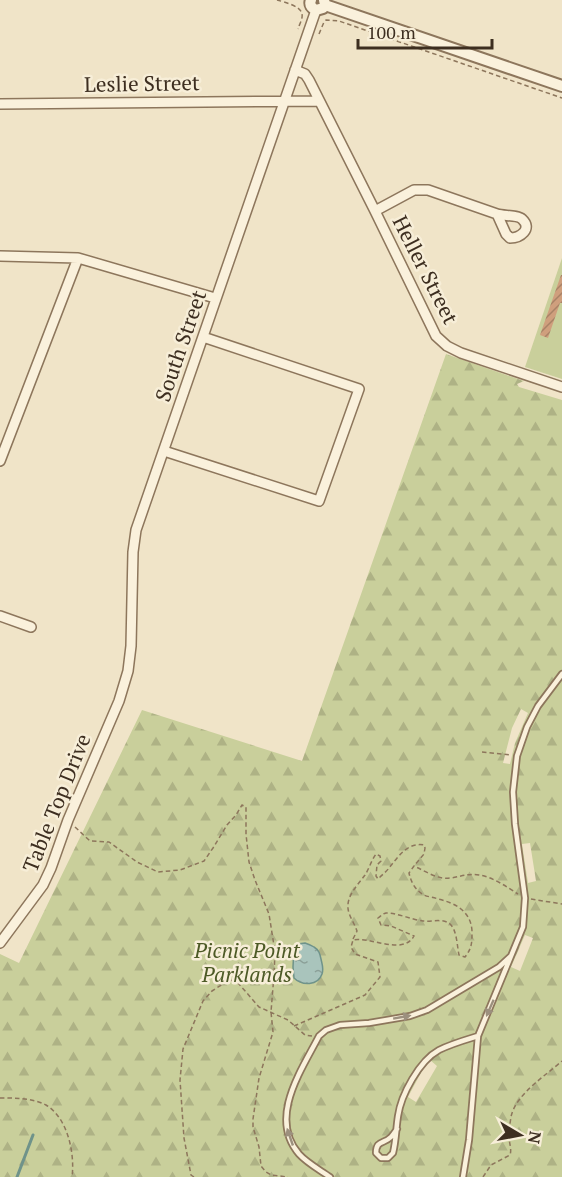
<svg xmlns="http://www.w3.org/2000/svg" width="562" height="1177" font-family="'PT Serif',serif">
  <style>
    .forest { fill: url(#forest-firs); fill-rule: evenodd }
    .green { fill: #c9cf9b }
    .water { fill: url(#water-ripples); stroke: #6f938a; stroke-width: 1.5 }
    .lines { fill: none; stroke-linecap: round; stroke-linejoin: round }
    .stream { stroke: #6f938a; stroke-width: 3 }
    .building { fill: url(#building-hatch) }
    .service-casing { stroke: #8d765c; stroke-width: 8 }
    .minor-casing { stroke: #8d765c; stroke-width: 12 }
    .tertiary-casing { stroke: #8d765c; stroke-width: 14 }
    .path { stroke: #8d765c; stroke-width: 1.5; stroke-dasharray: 4.5 3; stroke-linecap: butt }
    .service { stroke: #faf1dc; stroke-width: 4.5 }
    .minor { stroke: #faf1dc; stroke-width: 9 }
    .tertiary { stroke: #faf1dc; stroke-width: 10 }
    .oneway { fill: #9c907e }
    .labels { text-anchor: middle; stroke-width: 5; stroke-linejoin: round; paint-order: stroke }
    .street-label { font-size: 21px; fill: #3d2e20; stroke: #f7eed8 }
    .park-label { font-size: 21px; font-style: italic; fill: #4d5a26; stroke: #f7eed8 }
  </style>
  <defs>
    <pattern id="forest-firs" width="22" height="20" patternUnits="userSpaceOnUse" patternTransform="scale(1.5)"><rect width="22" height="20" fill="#c9cf9b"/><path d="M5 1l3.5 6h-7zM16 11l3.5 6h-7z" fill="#aeb285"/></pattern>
    <pattern id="water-ripples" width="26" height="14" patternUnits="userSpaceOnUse" patternTransform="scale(1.5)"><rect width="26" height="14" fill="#a9c4bc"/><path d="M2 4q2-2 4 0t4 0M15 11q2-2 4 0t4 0" fill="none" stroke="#8ba098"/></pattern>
    <pattern id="building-hatch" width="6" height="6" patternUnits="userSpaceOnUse" patternTransform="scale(1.5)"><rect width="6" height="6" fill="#cf9f7d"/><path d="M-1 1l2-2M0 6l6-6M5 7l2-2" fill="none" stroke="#a98266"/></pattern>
  </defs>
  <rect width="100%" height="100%" fill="#f0e4c8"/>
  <path class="forest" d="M446 354 524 381 517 384 519 387 562 400V1177H0V954L19 963 142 710 302 761ZM521 709 528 713 515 743 510 764 503 763 512 728ZM530 843 536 881 528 883 522 844ZM525 935 533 938 520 971 511 967ZM430 1060 437 1066 416 1102 408 1097 423 1069Z"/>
  <path class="green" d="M562 258V379L525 367Z"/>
  <path class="water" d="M305 943C308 944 311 945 314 947 319 950 320 954 321 959 322 964 324 969 322 974 318 986 302 986 294 978L293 967 294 948 298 944Z"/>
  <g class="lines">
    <path class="stream" d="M17 1177 33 1135"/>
  </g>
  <path class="building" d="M561 275H562V303H560L548 338 540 335Z"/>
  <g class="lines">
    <g class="service-casing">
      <path id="service" d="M397 1129C395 1132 393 1135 391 1137 384 1144 376 1140 376 1153L381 1158H388L393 1153C396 1141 396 1129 398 1116 401 1095 419 1061 439 1050 451 1044 465 1040 478 1036
        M330 1177C320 1170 307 1163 299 1154 268 1118 301 1071 319 1036L326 1030 340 1025 369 1023 410 1016 427 1010 499 967 511 956
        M463 1177 469 1140 478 1036 523 927 525 898 515 824 513 792 517 756 527 727 538 706 562 674"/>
    </g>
    <g class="minor-casing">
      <path id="minor" d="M295 70 305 74 309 80 375 211 436 336 447 346 461 353 562 387
        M0 104 319 101
        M375 211 414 190H428L497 214C503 216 518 215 522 219 533 229 520 238 510 238L506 234 497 214
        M0 256 78 258 215 298
        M164 451 319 501 359 389 203 337
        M0 461 78 258
        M0 616 31 627
        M0 943 43 885 51 868 68 820 119 701 128 671 131 646 133 552 136 530 316 10"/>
    </g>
    <g class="tertiary-casing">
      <path id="tertiary" d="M311 0C309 5 312 8 316 10L323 8 325 5 324 0
        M325 5 562 86"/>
    </g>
    <path class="path" d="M277 0C284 2 301 6 302 14 303 19 299 25 298 29
      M319 34 324 22 326 20 339 21 562 98
      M482 752 511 755
      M75 827 90 841 109 842 137 862 158 872 180 870 204 861 213 848 227 825 236 815 242 805 246 807V834L249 862 255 880 269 914 275 952 274 975 271 1012 273 1032 259 1078 253 1119V1127L259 1147 261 1166 266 1172 271 1175 288 1177
      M531 899 562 904
      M353 939 357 931C355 925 351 919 349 913 344 898 357 886 365 875 369 869 371 861 376 854L380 856 381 861 377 865 376 876 378 879C382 875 386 872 389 868 398 857 407 842 424 845L425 848 424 854 414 866
      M294 1026 365 995 380 977 378 962 355 954 351 947 353 940C369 936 403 956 414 936L391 926 381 925 378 918C382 915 382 914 386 913 394 912 413 920 423 921 431 922 443 918 450 924 457 930 457 946 459 955L465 957C472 948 472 943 472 931 471 911 455 903 438 899 433 897 428 897 424 895 415 890 411 882 409 873L414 866C425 871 438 880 450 878 460 877 468 873 479 875 493 877 507 887 518 894
      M0 1098C15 1098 33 1098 46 1105 68 1118 75 1154 72 1177
      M194 1177 191 1175 184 1138 180 1080 183 1049 203 1001 212 991 226 982 234 980 239 984 259 1007 288 1020 305 1035 312 1036
      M483 1177 491 1165 510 1155C512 1149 509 1143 509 1136 509 1130 510 1123 511 1117 515 1095 545 1076 562 1061"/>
    <use href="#service" class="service"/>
    <use href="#minor" class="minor"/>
    <use href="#tertiary" class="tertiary"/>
  </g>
  <defs><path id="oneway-solid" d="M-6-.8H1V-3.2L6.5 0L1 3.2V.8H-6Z" transform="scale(1.5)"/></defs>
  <g class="oneway">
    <use href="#oneway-solid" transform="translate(490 1008) rotate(114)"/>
    <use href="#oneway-solid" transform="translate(402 1017) rotate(-10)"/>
    <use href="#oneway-solid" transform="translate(290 1137) rotate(-109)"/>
  </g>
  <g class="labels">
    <g class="street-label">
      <text transform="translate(142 84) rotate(-1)" y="7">Leslie Street</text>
      <text transform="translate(425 270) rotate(63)" y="7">Heller Street</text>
      <text transform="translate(181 346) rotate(-71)" y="7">South Street</text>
      <text transform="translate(57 803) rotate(-68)" y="7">Table Top Drive</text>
    </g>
    <g class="park-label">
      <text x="247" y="958">Picnic Point<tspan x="247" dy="24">Parklands</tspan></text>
    </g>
  </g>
  <g transform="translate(520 1135) rotate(100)" stroke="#f7eed8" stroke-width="4.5" paint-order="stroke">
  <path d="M0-4.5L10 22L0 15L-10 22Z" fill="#3d2e20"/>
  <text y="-9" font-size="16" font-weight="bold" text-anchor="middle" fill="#3d2e20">N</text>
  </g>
  <path d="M358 39v9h134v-9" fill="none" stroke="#3d2e20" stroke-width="3"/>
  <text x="367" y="39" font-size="18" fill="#3d2e20" stroke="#f7eed8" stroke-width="4.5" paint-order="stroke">100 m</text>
</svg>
